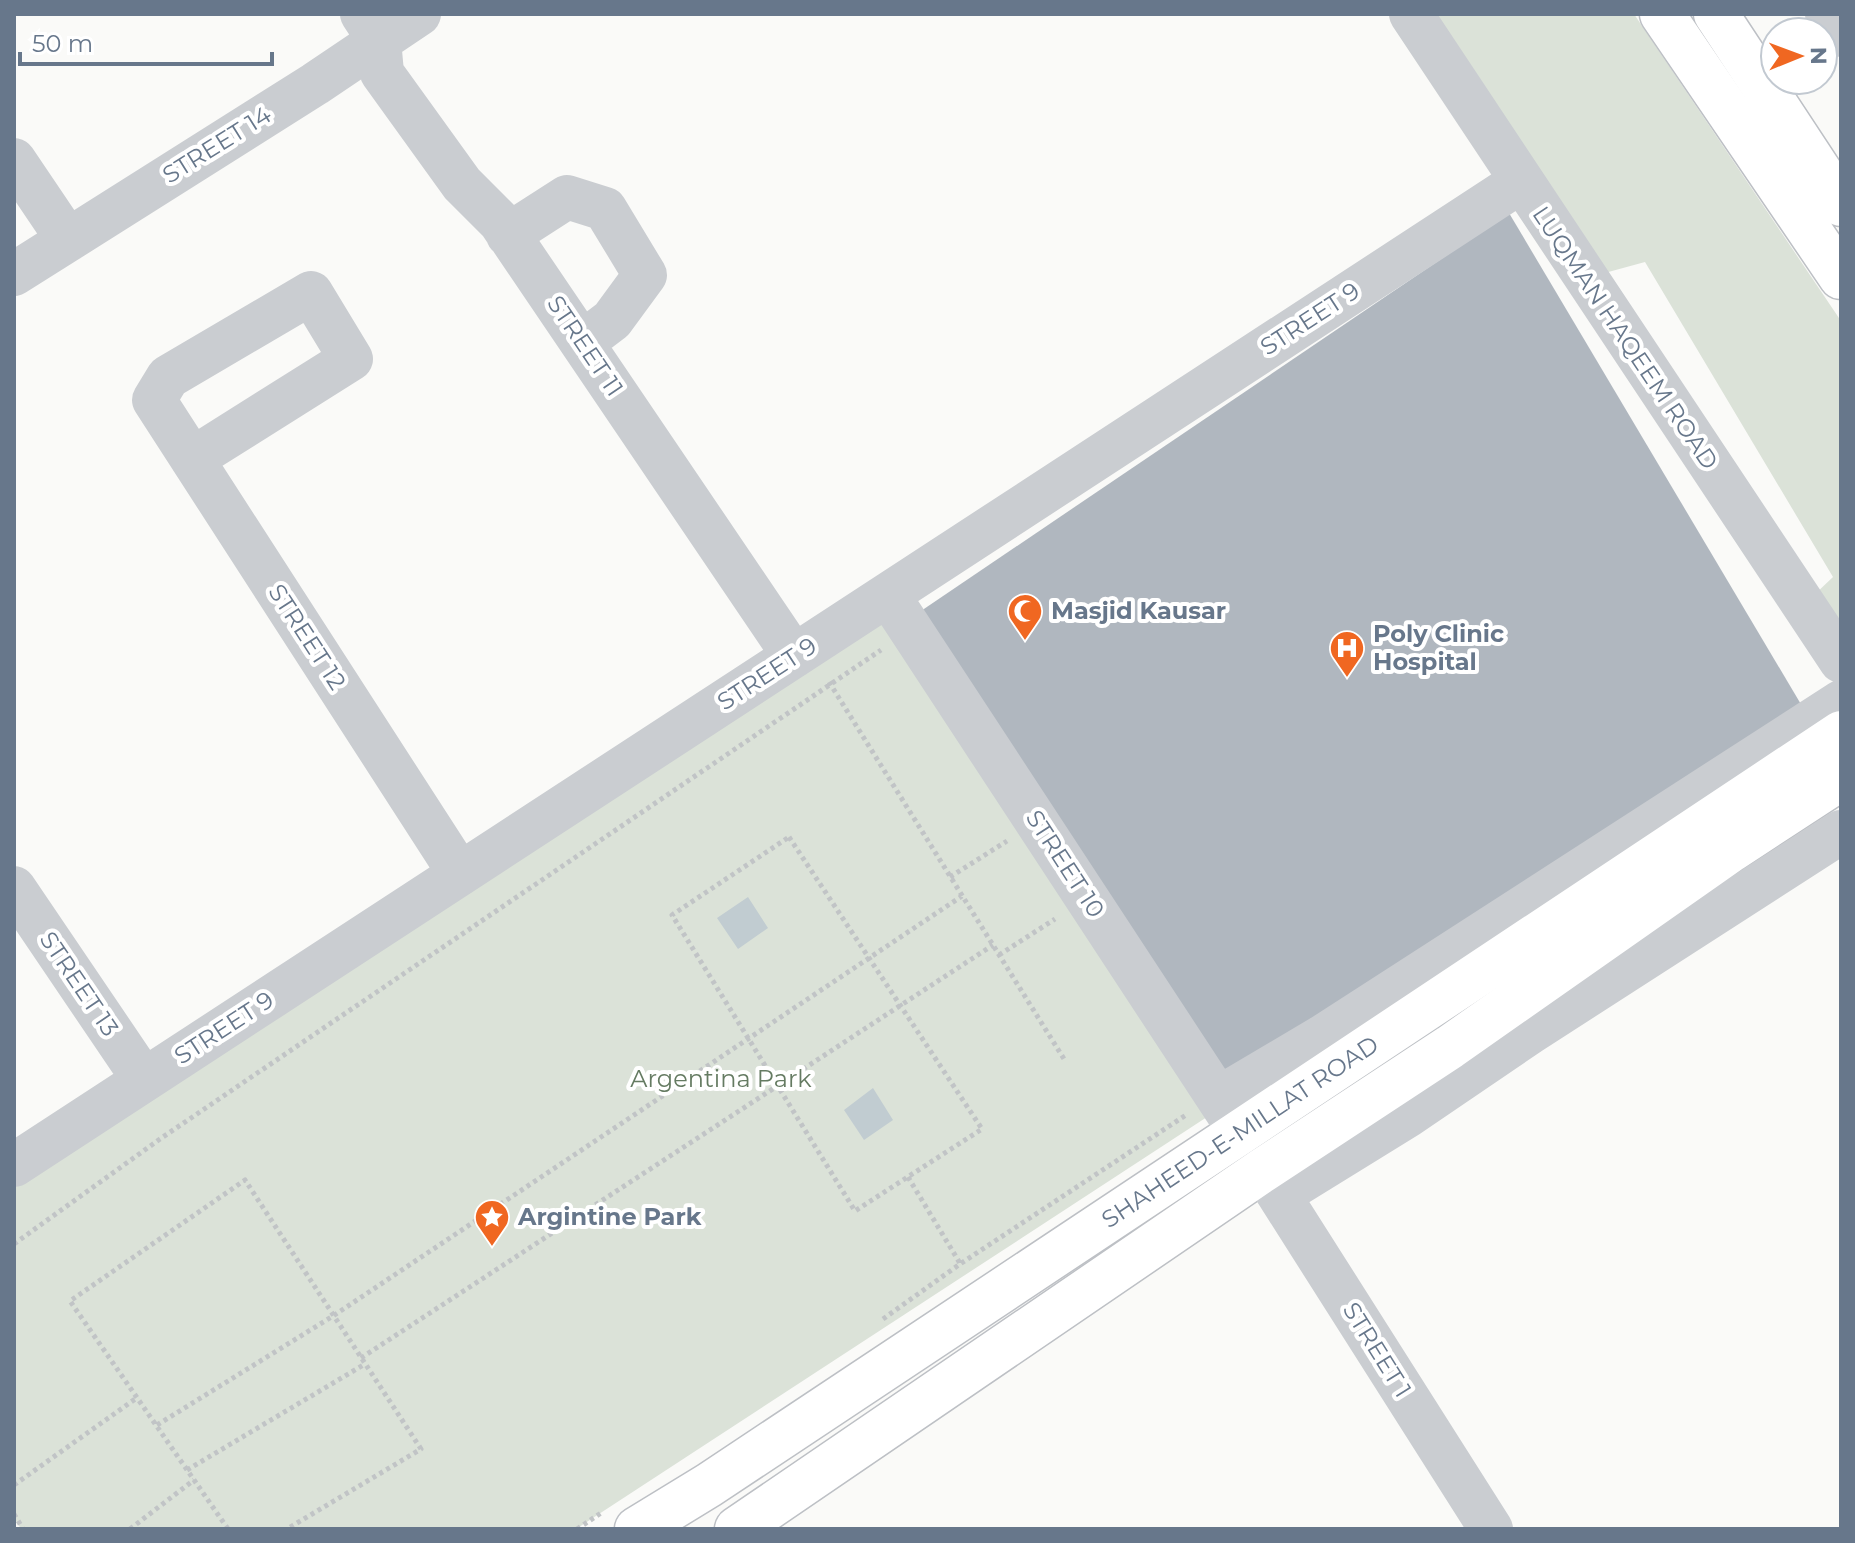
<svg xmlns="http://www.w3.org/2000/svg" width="1855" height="1543" font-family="Montserrat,sans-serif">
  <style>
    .green { fill: #dbe2d8 }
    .water { fill: #c1ccd1 }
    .building { fill: #b0b7bf }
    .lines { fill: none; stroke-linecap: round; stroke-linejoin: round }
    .major-casing { stroke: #bdc0c5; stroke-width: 47 }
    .path { stroke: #c1c4c6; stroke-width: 5; stroke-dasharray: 4 4; stroke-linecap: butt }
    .minor { stroke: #cacdd1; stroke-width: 44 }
    .major { stroke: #fff; stroke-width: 44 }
    .labels { text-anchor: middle; stroke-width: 8; stroke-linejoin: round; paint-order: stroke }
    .street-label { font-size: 24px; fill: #67778b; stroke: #fff }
    .poi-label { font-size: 24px; font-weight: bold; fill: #67778b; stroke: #fff; text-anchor: start }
    .park-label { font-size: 24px; fill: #657b62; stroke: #fff }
  </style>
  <rect width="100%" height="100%" fill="#fafaf8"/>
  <path class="green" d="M1434 14H1634L1841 321V642L1813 596 1833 577 1645 262 1601 274Z
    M884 618 1207 1117 576 1529H21L14 1518V1187Z"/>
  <path class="water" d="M748 897 768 928 738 949 717 918Z
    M873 1088 893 1120 864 1140 844 1110Z"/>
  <path class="building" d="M1509 213 1802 706 1227 1078 918 613Z"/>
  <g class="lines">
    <g class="major-casing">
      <g id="major">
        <path d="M1662 14 1841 277"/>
        <path d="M1716 14 1841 204"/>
        <path id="s1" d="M637 1529 709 1485 1841 733"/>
        <path d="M737 1529 1263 1170 1450 1047 1731 850 1841 778"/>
      </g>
    </g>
    <path class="path" d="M829 682 1064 1059
      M789 837 982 1129 855 1211 672 915Z
      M950 877 1007 841
      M999 955 1055 919
      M908 1177 961 1265
      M14 1244 160 1139 881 650
      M883 1319 960 1264 1186 1115
      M361 1358 993 945
      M157 1425 333 1316 962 896
      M187 1470 365 1364
      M14 1485 138 1397
      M14 1514 23 1529
      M130 1529 194 1480
      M228 1529 70 1301 245 1180 421 1449 287 1529
      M577 1529 601 1513"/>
    <path class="minor" d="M362 14 379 40 382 73 462 184 500 222 794 656
      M1411 14 1841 661
      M1827 14 1841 35
      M14 160 68 240
      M508 235 567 197 605 209 645 275 612 320 583 342
      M14 274 315 84 419 14
      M192 459 351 359 311 293 168 377 154 400 460 874
      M888 595 1233 1121
      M14 888 144 1080
      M1219 1098 1322 1037 1841 702
      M14 1165 1520 182
      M1263 1170 1491 1529
      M1279 1195 1407 1116 1529 1033 1841 832"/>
    <use href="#major" class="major"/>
  </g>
  <defs>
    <g id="mosque-pin" transform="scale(1.8)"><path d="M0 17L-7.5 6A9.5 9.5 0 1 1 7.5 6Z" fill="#f06721" stroke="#fff"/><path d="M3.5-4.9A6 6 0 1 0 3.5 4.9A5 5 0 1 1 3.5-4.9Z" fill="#fff"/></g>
    <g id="hospital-pin" transform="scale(1.8)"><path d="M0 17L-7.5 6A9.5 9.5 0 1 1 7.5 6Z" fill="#f06721" stroke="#fff"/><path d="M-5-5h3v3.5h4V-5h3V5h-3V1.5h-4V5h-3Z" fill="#fff"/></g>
    <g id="sight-pin" transform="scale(1.8)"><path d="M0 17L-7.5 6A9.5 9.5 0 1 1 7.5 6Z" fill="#f06721" stroke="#fff"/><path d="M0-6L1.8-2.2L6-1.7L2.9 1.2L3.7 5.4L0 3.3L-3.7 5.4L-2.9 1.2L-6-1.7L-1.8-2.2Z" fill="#fff"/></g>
  </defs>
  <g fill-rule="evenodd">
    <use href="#mosque-pin" x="1025" y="611"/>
    <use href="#hospital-pin" x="1347" y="648"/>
    <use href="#sight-pin" x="492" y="1217"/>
  </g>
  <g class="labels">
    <g class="street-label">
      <text transform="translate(217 145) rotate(-32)" y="8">STREET 14</text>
      <text transform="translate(1310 319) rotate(-33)" y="8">STREET 9</text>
      <text transform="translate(1625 338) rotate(56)" y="8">LUQMAN HAQEEM ROAD</text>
      <text transform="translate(585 346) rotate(56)" y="8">STREET 11</text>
      <text transform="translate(307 637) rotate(57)" y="8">STREET 12</text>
      <text transform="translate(767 674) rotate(-33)" y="8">STREET 9</text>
      <text transform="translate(1065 864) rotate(57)" y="8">STREET 10</text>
      <text transform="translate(79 984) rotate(56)" y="8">STREET 13</text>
      <text transform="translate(224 1028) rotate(-33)" y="8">STREET 9</text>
      <text dy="8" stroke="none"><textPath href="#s1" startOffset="722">SHAHEED-E-MILLAT ROAD</textPath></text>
      <text transform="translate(1377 1350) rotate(58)" y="8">STREET 1</text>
    </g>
    <g class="poi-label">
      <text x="1051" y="619">Masjid Kausar</text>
      <text x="1373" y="642">Poly Clinic<tspan x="1373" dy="28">Hospital</tspan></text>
      <text x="518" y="1225">Argintine Park</text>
    </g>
    <g class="park-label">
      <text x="721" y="1087">Argentina Park</text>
    </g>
  </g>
  <rect width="1855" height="1543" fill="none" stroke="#67778b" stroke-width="32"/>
  <g transform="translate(1799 56) rotate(89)"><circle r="38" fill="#ffffff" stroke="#c2c9d1" stroke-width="2"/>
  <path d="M0-6L14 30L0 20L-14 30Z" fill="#f06721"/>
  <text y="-12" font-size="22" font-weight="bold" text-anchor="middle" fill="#67778b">N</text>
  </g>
  <path d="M20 52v12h252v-12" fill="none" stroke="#67778b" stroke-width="4"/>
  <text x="32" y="52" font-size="24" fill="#67778b" stroke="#ffffff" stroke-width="6" paint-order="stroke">50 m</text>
</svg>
